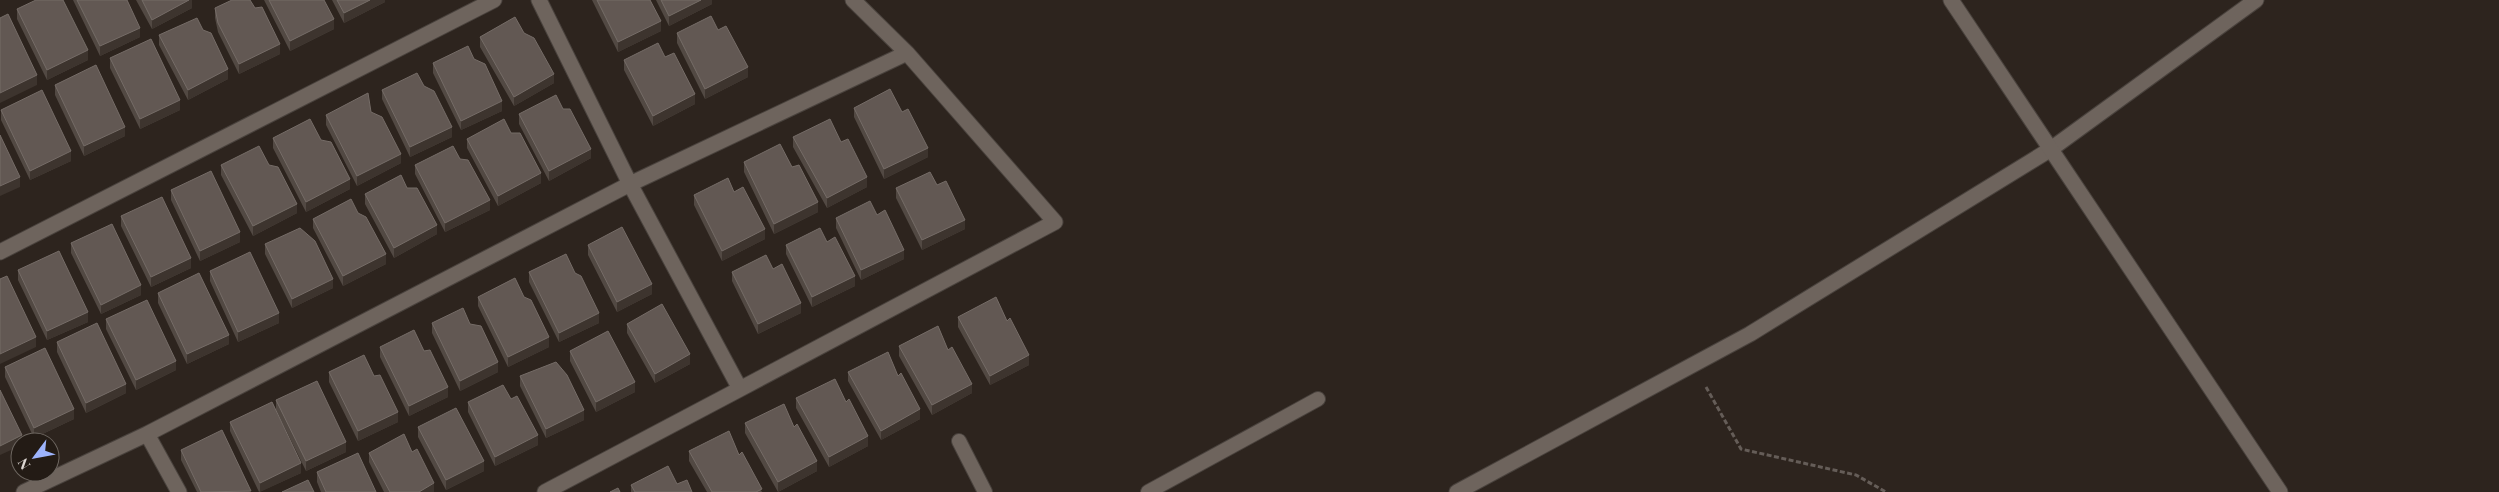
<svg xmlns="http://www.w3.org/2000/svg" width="2499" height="492" font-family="'Playfair Display',serif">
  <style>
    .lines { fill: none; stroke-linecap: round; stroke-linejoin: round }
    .service-casing { stroke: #49423d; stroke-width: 16 }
    .minor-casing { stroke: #49423d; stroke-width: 17 }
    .tertiary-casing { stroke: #49423d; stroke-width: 17 }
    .path { stroke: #655d58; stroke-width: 3; stroke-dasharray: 5 2.5; stroke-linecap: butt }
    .service { stroke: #6e645d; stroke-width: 14 }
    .minor { stroke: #6e645d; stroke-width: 15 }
    .tertiary { stroke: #6e645d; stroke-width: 15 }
    .wall { fill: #524943 }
    .shaded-wall { fill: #3d342e }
    .building { fill: #625853; stroke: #756c67 }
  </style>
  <rect width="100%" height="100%" fill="#2d241e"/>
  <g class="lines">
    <g class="service-casing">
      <path id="service" d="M959 441 985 492
        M1148 492 1318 399"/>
    </g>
    <g class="minor-casing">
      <path id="minor" d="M539 0 630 184 740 389 545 492
        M0 252 494 0
        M740 389 1055 222 907 53
        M147 434 179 492
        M24 492 147 434 630 184 907 53 853 0
        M1457 492 1750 334 2051 149 2256 0"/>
    </g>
    <g class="tertiary-casing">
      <path id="tertiary" d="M1951 0 2280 492"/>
    </g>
    <path class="path" d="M1706 387 1741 449 1856 475 1886 492"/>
    <use href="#service" class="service"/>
    <use href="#minor" class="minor"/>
    <use href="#tertiary" class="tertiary"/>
  </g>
  <path class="wall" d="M73 0H127L140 37 100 56Z
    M136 0H192V8L152 29Z
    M264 0H324L334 29 290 51Z
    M332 0H385V2L344 23Z
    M592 0H650L661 31 618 52Z
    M656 0H712V4L669 26Z
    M215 8H255L280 54 239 74 218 32 215 18Z
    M17 9 88 60 47 80 17 19Z
    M718 30 748 77 705 99 677 43V33Z
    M524 33 554 83 514 106 480 47V37Z
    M159 35 228 79 188 100 159 45Z
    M110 58 180 110 140 129 110 68Z
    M624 60 695 104 653 126 624 70Z
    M433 63 502 111 461 130 433 73Z
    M55 85 125 136 84 156 55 95Z
    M382 90 452 137 410 157 382 99Z
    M854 108 928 157 884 179 854 117Z
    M1 110 71 161 30 180 1 120Z
    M519 114 591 158 549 181 519 124Z
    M326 115 401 163 357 186 326 125Z
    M793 137 841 142 867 187 827 208 793 147Z
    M273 138 321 140 350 189 306 212 273 148Z
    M467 139 541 183 498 206 467 148Z
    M460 159 490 210 445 232 415 174V165Z
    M744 162 792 167 818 212 774 234 744 172Z
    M221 165H269L297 213 253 236 221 175Z
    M407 188 437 234 394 258 365 204V194Z
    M896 188 965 229 922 250 896 198Z
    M171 190 240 242 200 261 171 200Z
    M734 192 765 239 722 261 694 205V195Z
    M877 215 904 259 861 280 836 228V218Z
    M121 216 191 268 151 287 121 226Z
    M313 219 386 264 343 286 313 228Z
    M827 242 855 286 812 307 786 254V245Z
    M71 243 141 295 101 314 71 253Z
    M265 244 333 288 292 308 265 254Z
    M588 245 652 294 617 312 588 255Z
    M18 270 88 322 47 340 18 280Z
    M210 271 279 323 238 342 210 281Z
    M529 272 599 323 559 342 529 282Z
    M732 272 801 313 758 334 732 281Z
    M158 293 229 344 187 364 158 303Z
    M478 297 549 347 508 367 478 306Z
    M958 317 1007 321 1029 365 990 385 958 327Z
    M106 319 176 370 136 390 106 329Z
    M432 323 498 372 460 391 432 333Z
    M627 324 690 364 655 383 627 333Z
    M57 342 126 393 86 413 57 352Z
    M899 346 948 350 972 393 932 415 899 356Z
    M380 347 424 351 448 397 409 416 380 357Z
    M570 351 635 392 596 412 570 361Z
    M5 367 74 419 34 438 5 377Z
    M329 372 374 376 398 422 358 441 329 382Z
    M848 372 898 376 920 419 881 440 848 381Z
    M520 376 584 420 546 438 520 386Z
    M796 398 846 402 868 446 829 467 796 408Z
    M511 399 538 445 495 466 468 412V402Z
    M276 400 346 452 306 471 276 410Z
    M230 422 301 473 259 492 230 431Z
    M745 423 794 427 817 471 778 492 745 433Z
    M418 427 484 471 446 490 418 437Z
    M181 450 251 492H197L181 460Z
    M689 451 739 455 762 492H707L689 461Z
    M412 452 434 492H384L369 462V453Z
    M317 472 376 492H321L317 482Z
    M677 484 692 492H631V485Z"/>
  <path class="shaded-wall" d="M189 0H192V8L152 29V20Z
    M370 0H385V2L344 23V13Z
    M701 0H712V4L669 26V16Z
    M334 19V29L290 51V41Z
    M661 21V31L618 52V42Z
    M140 28V37L100 56V46Z
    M280 44V54L239 74V64Z
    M88 50V60L47 80V70Z
    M748 67V77L705 99V89Z
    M228 69V79L188 100V90Z
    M554 74V83L514 106V97Z
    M37 75V85L0 103V93Z
    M695 94V104L653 126V116Z
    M180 100V110L140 129V119Z
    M502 101V111L461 130V121Z
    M125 127V136L84 156V146Z
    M452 127V137L410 157V147Z
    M928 148V157L884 179V169Z
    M591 149V158L549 181V171Z
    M71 151V161L30 180V171Z
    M401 154V163L357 186V176Z
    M541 173V183L498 206V196Z
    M20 177V187L0 196V186Z
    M867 177V187L827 208V198Z
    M350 179V189L306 212V202Z
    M490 200V210L445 232V223Z
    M818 202V212L774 234V224Z
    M297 204V213L253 236V226Z
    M965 220V229L922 250V240Z
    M437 225V234L394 258V248Z
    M765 229V239L722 261V251Z
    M240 232V242L200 261V251Z
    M904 250V259L861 280V270Z
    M386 254V264L343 286V276Z
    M191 258V268L151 287V277Z
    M855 276V286L812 307V297Z
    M333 279V288L292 308V299Z
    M652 284V294L617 312V302Z
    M141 285V295L101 314V305Z
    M801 303V313L758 334V324Z
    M88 312V322L47 340V331Z
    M279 313V323L238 342V332Z
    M599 313V323L559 342V333Z
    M229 335V344L187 364V354Z
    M36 337V347L0 364V354Z
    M549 337V347L508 367V357Z
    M690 354V364L655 383V374Z
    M1029 355V365L990 385V376Z
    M176 361V370L136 390V380Z
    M498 362V372L460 391V381Z
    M635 382V392L596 412V402Z
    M126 384V393L86 413V403Z
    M972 384V393L932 415V405Z
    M448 387V397L409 416V406Z
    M74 409V419L34 438V428Z
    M920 409V419L881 440V431Z
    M584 410V420L546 438V429Z
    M398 412V422L358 441V431Z
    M22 435V442H20V446L0 455V446Z
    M538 435V445L495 466V457Z
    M868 436V446L829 467V457Z
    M346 442V452L306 471V461Z
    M484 461V471L446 490V480Z
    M817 461V471L778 492V482Z
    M301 463V473L260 492V483Z
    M434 483V492H419Z"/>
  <path class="building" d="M36 0H63L88 50 47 70 17 9Z
    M77 0H127L140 28 100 46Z
    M142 0H189L152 20Z
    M232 0H250L255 8 262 7 280 44 239 64 218 23 215 8Z
    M269 0H324L334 19 290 41Z
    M337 0H370L344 13Z
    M597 0H650L661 21 618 42Z
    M661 0H701L669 16Z
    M8 14 37 75 0 93V18Z
    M711 16 718 30 726 26 748 67 705 89 677 33Z
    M515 17 524 33 534 38 554 74 514 97 480 37Z
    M197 18 203 30 211 33 228 69 188 90 159 35Z
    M151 39 180 100 140 119 110 58Z
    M658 43 665 57 674 53 695 94 653 116 624 60Z
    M468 46 474 59 485 64 502 101 461 121 433 63Z
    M96 65 125 127 84 146 55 85Z
    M417 73 424 86 434 91 452 127 410 147 382 90Z
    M890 89 902 112 908 109 928 148 884 169 854 108Z
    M42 90 71 151 30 171 1 110Z
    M368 93 371 112 382 117 401 154 357 176 326 115Z
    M556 95 563 109H570L591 149 549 171 519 114Z
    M310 119 321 140 331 142 350 179 306 202 273 138Z
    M504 119 511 133H520L541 173 498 196 467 139Z
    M830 119 841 142 848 139 867 177 827 198 793 137Z
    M0 135 20 177 0 186Z
    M780 144 792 167 799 165 818 202 774 224 744 162Z
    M259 146 269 165 278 167 297 204 253 226 221 165Z
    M453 146 460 159 468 160 490 200 445 223 415 165Z
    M211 171 240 232 200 251 171 190Z
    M930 172 937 185 946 181 965 220 922 240 896 188Z
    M401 175 407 188H417L437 225 394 248 365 194Z
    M728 178 734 192 743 187 765 229 722 251 694 195Z
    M162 197 191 258 151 277 121 216Z
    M351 199 358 213 366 217 386 254 343 276 313 219Z
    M870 201 877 215 885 210 904 250 861 270 836 218Z
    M112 224 141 285 101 305 71 243Z
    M622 227 652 284 617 302 588 245Z
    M300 228 315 241 333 279 292 299 265 244Z
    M820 228 827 242 835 237 855 276 812 297 786 245Z
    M59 251 88 312 47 331 18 270Z
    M250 252 279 313 238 332 210 271Z
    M566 254 575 273 581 276 599 313 559 333 529 272Z
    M766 255 773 269 782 264 801 303 758 324 732 272Z
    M199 273 229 335 187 354 158 293Z
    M7 276 36 337 0 354V279Z
    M515 278 524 297 531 300 549 337 508 357 478 297Z
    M996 297 1007 321 1010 318 1029 355 990 376 958 317Z
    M147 300 176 361 136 380 106 319Z
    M662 304 690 354 655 374 627 324Z
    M463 308 470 324 481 326 498 362 460 381 432 323Z
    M97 323 126 384 86 403 57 342Z
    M938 326 948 350 952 347 972 384 932 405 899 346Z
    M414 330 424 351 430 350 448 387 409 406 380 347Z
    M608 331 635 382 596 402 570 351Z
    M45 348 74 409 34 428 5 367Z
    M888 352 898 376 901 373 920 409 881 431 848 372Z
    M364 355 374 376 380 375 398 412 358 431 329 372Z
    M556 362 567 375 584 410 546 429 520 376Z
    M835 379 846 402 849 399 868 436 829 457 796 398Z
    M317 381 346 442 306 461 276 400Z
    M503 385 511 399 517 396 538 435 495 457 468 402Z
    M0 390 22 435 0 446Z
    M272 402 301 463 260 483 230 422Z
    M784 404 794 427 797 424 817 461 778 482 745 423Z
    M456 408 484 461 446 480 418 427Z
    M222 430 251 491 201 492 181 450Z
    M729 431 739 455 742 452 762 489 756 492H712L689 451Z
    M404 434 412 452 417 449 434 483 419 492H390L369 453Z
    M358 453 376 492H326L317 472Z
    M668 466 677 484 687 480 692 492H635L631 485Z
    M308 480 314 492H282Z
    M618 488 620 492H610Z"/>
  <g transform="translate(35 457) rotate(238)"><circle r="24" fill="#231b15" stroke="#6e6761"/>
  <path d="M0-4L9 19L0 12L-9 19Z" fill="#9db4fd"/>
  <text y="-8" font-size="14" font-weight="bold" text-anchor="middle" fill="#ded8d4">N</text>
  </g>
</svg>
